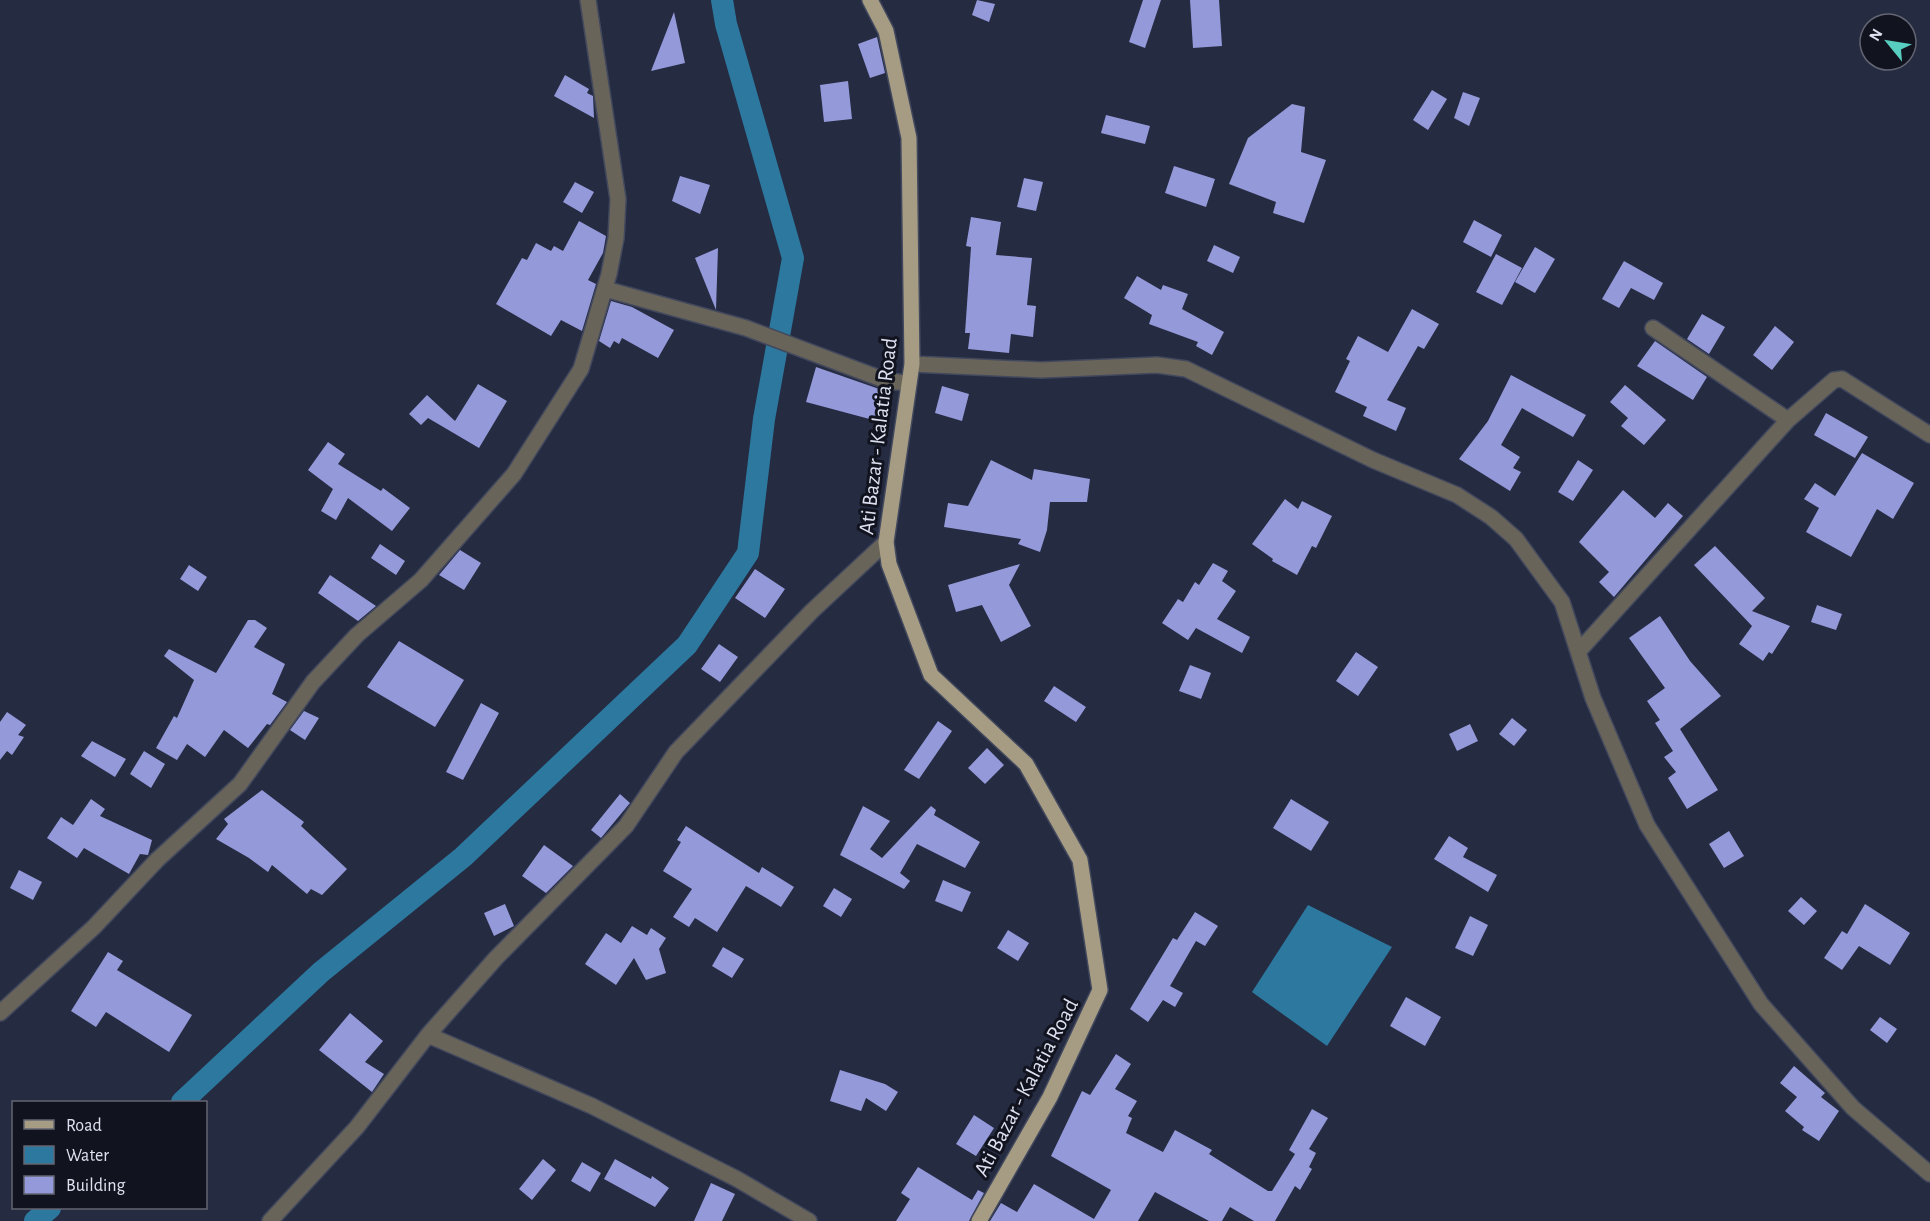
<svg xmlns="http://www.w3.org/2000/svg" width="1930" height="1221" font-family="'Alegreya Sans',sans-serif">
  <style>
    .water { fill: #2d789f }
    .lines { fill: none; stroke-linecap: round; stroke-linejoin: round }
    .canal { stroke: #2d789f; stroke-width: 22 }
    .building { fill: #9499da }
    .minor-casing { stroke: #42485d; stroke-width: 18 }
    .major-casing { stroke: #42485d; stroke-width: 18 }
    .minor { stroke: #696459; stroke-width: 15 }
    .major { stroke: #a59c83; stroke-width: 15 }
    .labels { text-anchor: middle; stroke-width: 6; stroke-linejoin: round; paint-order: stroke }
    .street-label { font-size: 22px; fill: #dde1f1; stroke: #11141e }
  </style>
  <rect width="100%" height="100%" fill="#252b41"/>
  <path class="water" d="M1308 905 1392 947 1327 1046 1252 992Z"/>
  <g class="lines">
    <path class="canal" d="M182 1102 321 972 463 857 687 645 748 553 764 419 793 258 726 24 722 0
      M35 1221 50 1208"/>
  </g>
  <path class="building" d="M977 0 995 4 989 22 972 15Z
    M1143 0H1161L1145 48 1129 42Z
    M1190 0H1219L1222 46 1193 48Z
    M674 12 685 63 651 71Z
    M877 37 885 73 870 78 858 44Z
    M565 75 589 89 587 93 593 96 594 118 554 96Z
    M848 81 852 119 824 122 820 85Z
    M1432 90 1447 99 1428 130 1413 120Z
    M1463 92 1480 98 1469 126 1454 118Z
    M1292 104 1305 107 1301 152 1326 160 1304 223 1273 213 1276 202 1229 184 1248 138Z
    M1106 115 1150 126 1145 144 1101 133Z
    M1174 166 1215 179 1206 207 1165 193Z
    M680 176 710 185 700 214 672 201Z
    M1024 178 1043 182 1036 211 1017 207Z
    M575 182 594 192 582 213 563 202Z
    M971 217 1001 222 996 255 1032 258 1027 305 1036 306 1033 337 1011 334 1009 353 968 349 970 333H965L971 247 966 246Z
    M1474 220 1502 235 1491 257 1463 242Z
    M579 221 606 236 603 253 588 280 596 284 582 331 561 320 551 336 496 304 522 258 527 260 536 243 551 251 554 246 563 251Z
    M1214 245 1240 257 1233 273 1207 261Z
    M1535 247 1555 259 1535 293 1515 282Z
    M718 248 716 310 695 258Z
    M1496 254 1522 268 1502 305 1476 292Z
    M1624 261 1663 283 1654 300 1631 288 1619 308 1602 299Z
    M1137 276 1161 290 1163 285 1188 294 1182 309 1224 332 1212 355 1196 346 1198 342 1149 324 1152 315 1124 298Z
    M611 301 632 307 674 330 658 358 622 338 619 344 614 341 610 348 599 341Z
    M1412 309 1439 324 1424 349 1418 346 1387 400 1406 408 1396 431 1363 416 1367 407 1335 392 1350 361 1346 359 1358 336 1388 352Z
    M1702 314 1725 327 1709 354 1687 339Z
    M1775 326 1794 342 1772 370 1753 355Z
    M1655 341 1707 377 1693 400 1637 366Z
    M816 367 885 391 877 421 806 402Z
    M1511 375 1586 415 1573 437 1522 408 1501 445 1520 457 1513 468 1521 472 1510 491 1459 459 1488 421Z
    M478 384 507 401 479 448 428 418 421 425 409 414 427 395 455 421Z
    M1625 385 1666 420 1644 445 1621 426 1628 418 1610 402Z
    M942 386 969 394 962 421 935 413Z
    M1826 413 1868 437 1855 458 1814 435Z
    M328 442 345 454 338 464 381 491 383 488 410 508 392 531 348 498 336 520 321 511 333 489 308 470Z
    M1862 453 1914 483 1893 519 1877 509 1851 557 1806 532 1819 508 1804 499 1815 483 1835 496Z
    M991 460 1032 480 1034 469 1090 479 1087 502H1050L1047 530 1040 552 1018 544 1021 539 944 527 948 503 968 506Z
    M1578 460 1593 470 1573 501 1558 492Z
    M1623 490 1655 518 1668 503 1683 516 1614 597 1599 582 1609 572 1579 542Z
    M1285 499 1298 509 1302 501 1332 516 1316 548 1312 546 1297 575 1272 561 1273 559 1252 544Z
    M380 544 405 561 396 575 371 558Z
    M1715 546 1765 598 1752 611 1790 626 1772 654 1769 652 1763 661 1739 644 1752 626 1694 565Z
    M460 550 481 563 464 590 439 575Z
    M1213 563 1228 571 1222 581 1236 591 1217 619 1250 637 1242 653 1196 628 1188 640 1162 623 1178 599 1183 602 1195 582 1199 585Z
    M1020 564 1009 585 1031 626 1001 642 982 605 956 612 948 585Z
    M189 565 207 577 198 591 180 579Z
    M755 569 785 589 765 618 735 598Z
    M330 575 376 606 358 621 318 593Z
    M1817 605 1842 614 1836 630 1811 622Z
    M1660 616 1690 661 1721 696 1680 729 1718 790 1687 809 1668 778 1676 772 1664 757 1673 751 1655 723 1660 720 1647 701 1665 688 1629 638Z
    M248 620H255L267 628 254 647 285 664 272 694 287 702 270 725 267 724 248 748 224 730 205 757 187 744 177 760 156 748 174 716 177 718 194 680 164 656 169 649 216 673Z
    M399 641 464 680 435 727 367 687Z
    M719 644 738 657 720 682 701 669Z
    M1356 652 1378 667 1358 696 1336 681Z
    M1190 665 1211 673 1201 699 1179 691Z
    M1054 686 1086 707 1076 722 1044 701Z
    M481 703 499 713 463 780 446 772Z
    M304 711 319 718 305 740 290 730Z
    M7 712 26 725 18 735 24 737 12 755 7 751 0 760V722Z
    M1512 718 1527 730 1514 746 1499 734Z
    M938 721 952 731 919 779 904 770Z
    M1470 724 1478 741 1457 751 1449 734Z
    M92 741 126 759 115 777 81 756Z
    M987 748 1004 765 985 784 968 768Z
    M144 751 165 764 151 788 130 774Z
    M262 790 304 822 301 826 347 869 322 895 311 889 307 894 272 865 268 872 249 858 216 839 228 824 224 819Z
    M620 794 630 803 601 838 591 830Z
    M91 799 105 809 100 816 152 840 148 855 140 854 129 874 84 848 77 858 47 838 61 817 73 825Z
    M1291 799 1329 822 1311 851 1273 828Z
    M863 806 890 821 870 849 882 858 931 806 936 810 934 815 980 842 965 868 917 844 900 873 910 881 904 889 840 855Z
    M686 826 759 873 762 867 794 887 781 907 746 886 717 932 695 918 689 927 673 917 692 889 663 871 681 842 677 840Z
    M1729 831 1744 856 1724 868 1709 844Z
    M1449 836 1468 848 1463 857 1497 875 1488 892 1434 859Z
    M544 845 573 866 546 893 522 876Z
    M19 870 42 882 33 900 10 888Z
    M943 880 971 892 962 912 935 901Z
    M834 888 852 899 841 917 823 906Z
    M1801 897 1817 911 1804 925 1788 911Z
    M505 904 514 926 494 936 484 913Z
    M1865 904 1910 933 1890 965 1859 946 1842 970 1824 958 1842 931 1847 934Z
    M1195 912 1218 926 1205 946 1196 941 1170 986 1183 993 1175 1007 1163 1000 1148 1022 1130 1009 1173 938 1177 940Z
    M1470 916 1488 925 1473 956 1455 948Z
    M632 926 647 935 651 928 666 938 659 949 666 973 646 980 634 958 616 985 585 964 606 933 621 943Z
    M1008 930 1029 943 1018 961 997 948Z
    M723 947 744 959 732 978 712 966Z
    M108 952 123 961 117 970 192 1015 169 1052 106 1012 96 1027 71 1011Z
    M1406 997 1441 1017 1425 1046 1390 1026Z
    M350 1013 383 1041 365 1062 384 1074 372 1092 319 1050Z
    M1880 1017 1897 1029 1887 1043 1870 1030Z
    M1116 1054 1131 1064 1115 1089 1137 1101 1128 1116 1132 1118 1126 1133 1163 1152 1175 1130 1212 1150 1209 1154 1268 1191H1272L1295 1154 1289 1150 1312 1109 1328 1118 1309 1149 1316 1153 1309 1167 1312 1169 1300 1190 1295 1186 1275 1221H1254L1230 1207 1222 1221H1209L1155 1192 1138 1221H990L1001 1203 1017 1212 1034 1184 1094 1219 1111 1190 1051 1156 1082 1091 1090 1095Z
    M1794 1066 1825 1093 1821 1097 1839 1111 1819 1141 1802 1130 1804 1127 1785 1111 1797 1097 1780 1083Z
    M840 1070 885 1084 898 1092 886 1111 866 1098 861 1111 830 1101Z
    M974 1115 994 1128 976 1156 956 1144Z
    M543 1159 556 1170 532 1200 519 1189Z
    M615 1159 651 1179 652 1176 669 1188 655 1207 604 1179Z
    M582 1162 601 1173 590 1192 571 1181Z
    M918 1167 972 1200 978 1190 984 1193 969 1221H896L910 1199 901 1193Z
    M711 1183 735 1194 722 1221H694Z"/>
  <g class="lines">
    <g class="minor-casing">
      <path id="minor" d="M605 289 746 328 887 381 909 383
        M912 364 1041 370 1157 365 1186 369 1373 460 1457 495 1491 517 1516 539 1562 602 1593 698 1647 825 1761 1004 1853 1108 1930 1174
        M1788 420 1834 380 1842 379 1930 435
        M1578 652 1788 420 1653 328
        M0 1013 94 927 157 860 240 784 313 682 357 635 421 580 514 474 581 369 609 274 616 238 618 199 588 0
        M428 1035 592 1106 737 1179 809 1221
        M270 1221 357 1127 428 1035 496 958 626 826 676 752 812 611 886 542"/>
    </g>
    <g class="major-casing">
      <path id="major" d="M870 0 886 31 909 138 912 364 886 542 889 564 931 675 1026 764 1080 860 1100 990 1050 1097 979 1221"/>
    </g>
    <use href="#minor" class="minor"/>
    <use href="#major" class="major"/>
  </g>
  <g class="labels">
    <g class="street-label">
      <text transform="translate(877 436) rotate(-83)" y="8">Ati Bazar - Kalatia Road</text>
      <text transform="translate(1025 1087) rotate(-62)" y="8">Ati Bazar - Kalatia Road</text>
    </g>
  </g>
  <rect x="12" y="1101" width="195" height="108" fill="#11141e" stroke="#636672" stroke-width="1.5"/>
  <rect x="24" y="1120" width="30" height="9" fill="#a59c83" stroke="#636672" stroke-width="1.5"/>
  <text x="66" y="1131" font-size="18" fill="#dde1f1">Road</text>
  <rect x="24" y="1146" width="30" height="18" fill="#2d789f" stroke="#636672" stroke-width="1.5"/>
  <text x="66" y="1161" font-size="18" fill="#dde1f1">Water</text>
  <rect x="24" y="1176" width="30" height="18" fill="#9499da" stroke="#636672" stroke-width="1.5"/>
  <text x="66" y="1191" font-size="18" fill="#dde1f1">Building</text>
  <g transform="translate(1888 42) rotate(300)"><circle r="28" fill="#11141e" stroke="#636672" stroke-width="1.5"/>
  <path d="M0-4.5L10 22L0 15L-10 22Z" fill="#58cec0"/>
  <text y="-9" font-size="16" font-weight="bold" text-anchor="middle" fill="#dde1f1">N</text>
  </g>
</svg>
